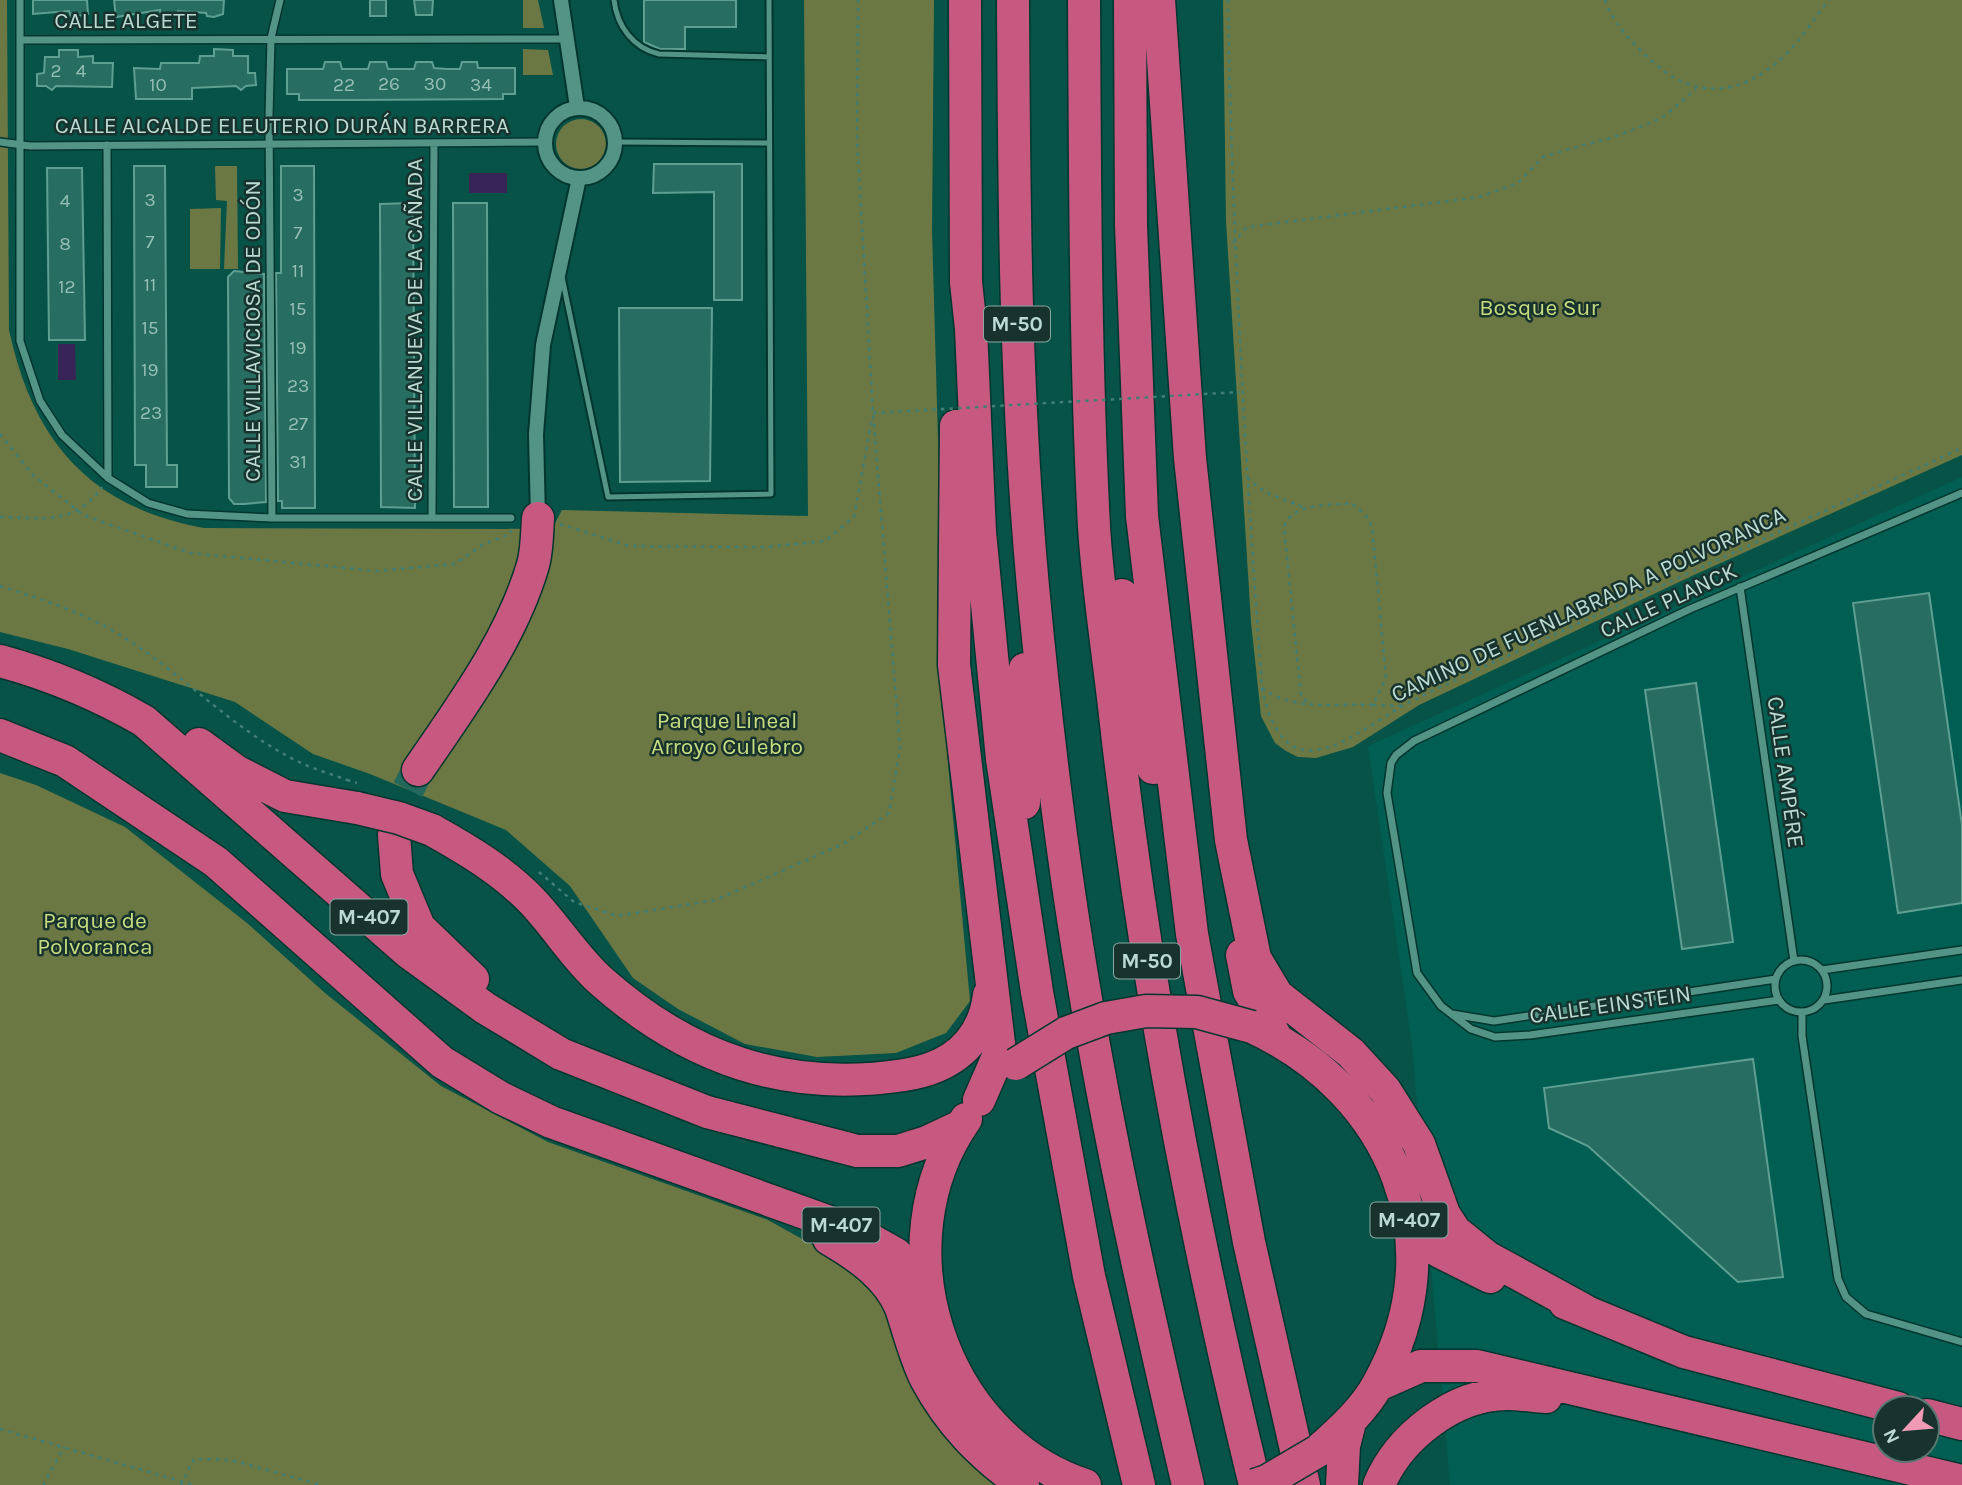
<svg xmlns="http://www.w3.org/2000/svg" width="1962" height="1485" font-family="Karla,sans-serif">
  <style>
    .built { fill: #005f52; fill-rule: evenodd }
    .green { fill: #6c7843 }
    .water { fill: #392458 }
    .building { fill: #276d61; stroke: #5e9f92; stroke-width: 2 }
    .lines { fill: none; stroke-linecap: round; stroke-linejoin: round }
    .highway-tunnel { stroke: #23675d; stroke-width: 32; stroke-dasharray: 32 16; stroke-linecap: butt }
    .lane-casing { stroke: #00362e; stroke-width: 9 }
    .street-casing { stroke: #00362e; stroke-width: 10 }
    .secondary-casing { stroke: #00362e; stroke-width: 18 }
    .highway-casing { stroke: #00362e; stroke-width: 35 }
    .path { stroke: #417e74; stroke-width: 2.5; stroke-dasharray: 3.5 5; stroke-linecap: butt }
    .lane { stroke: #549487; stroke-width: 5 }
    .street { stroke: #549487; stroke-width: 7 }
    .secondary { stroke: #549487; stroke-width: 14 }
    .highway { stroke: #c75981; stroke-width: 32 }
    .highway-bridge-casing { stroke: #00362e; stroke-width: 35; stroke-linecap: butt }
    .path-bridge { stroke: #417e74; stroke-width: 2.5; stroke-dasharray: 3.5 5; stroke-linecap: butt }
    .highway-bridge { stroke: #c75981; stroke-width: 32 }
    .labels { text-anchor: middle; stroke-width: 5; stroke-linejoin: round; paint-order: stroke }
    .number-label { font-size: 19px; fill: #96bfb6 }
    .shield { fill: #18332e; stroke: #8aa8a1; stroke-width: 2 }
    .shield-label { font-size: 21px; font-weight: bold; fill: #bbdad2 }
    .street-label { font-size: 23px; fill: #bbdad2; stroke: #18332e }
    .park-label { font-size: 23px; fill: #c7dc7f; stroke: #18332e }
  </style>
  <rect width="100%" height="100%" fill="#085348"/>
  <path class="built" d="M1962 477V1485H1450L1412 1045 1368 746ZM1885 1408H1927V1450H1885Z"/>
  <path class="green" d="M0 0H7L9 330C33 441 89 507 204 528L552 529 562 510 808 516 804 0H934L932 231 947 753 970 1001 946 1033 896 1053 817 1057 745 1044 678 1009 633 978 570 886 506 830 370 774 313 754 235 702 68 649 0 632Z
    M523 0H538L544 28H523Z
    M1223 0H1962V455L1696 574 1419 705 1353 747 1316 758 1298 757 1286 751 1275 743 1261 716 1251 622 1226 221Z
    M523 49 548 50 553 75H523Z
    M556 144a25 25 0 1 1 50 0a25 25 0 1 1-50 0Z
    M215 166H237L238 269H224L227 201 216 200Z
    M221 208 220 269H190V209Z
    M0 773 36 785 125 827 247 923 325 993 441 1086 548 1142 768 1220 838 1259 880 1301 897 1346 999 1485H0Z"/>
  <path class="water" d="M469 173H507V193H469Z
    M58 344H75L76 380H58Z"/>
  <path class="building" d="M33 0H87L88 14 71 17 69 11 33 14Z
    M114 0H224L223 14 214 17 207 16 206 13 178 11 177 16H161L160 10 116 17Z
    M370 0H386V16H370Z
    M414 0H433L432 15H416Z
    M644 0H736V27H685V49H660L644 42Z
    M214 49 233 50V56H248V73H255L256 85 246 86 241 90 236 86 192 88V99H136L134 68 160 69 161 63H199L200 56H214Z
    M59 50H78V57L93 56V63H113L112 87 56 86 52 90 46 86H37V74L44 73 45 57H59Z
    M325 62H340L342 69H368L370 62H386L388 69H414L416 62H432L434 68 447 69H460L462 62H477L478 68H515V94H503V99L355 100H299V94H287V69H323Z
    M654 164H742V300H714V192L653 193Z
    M134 166H165L167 465H177V487H146V465H135Z
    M281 166H314L315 508H282V501H278L276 273H281Z
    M47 168H82L85 340H49Z
    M413 203 415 508 381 507 380 204Z
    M453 203H487L488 507H454Z
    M234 271 264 274 266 502 244 504H234L229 498 228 277Z
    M619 308H712L710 481 620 482Z
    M1929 593 1962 825V903L1898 913 1853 603Z
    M1696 683 1733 942 1682 949 1645 690Z
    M1753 1059 1783 1277 1738 1282 1588 1146 1549 1128 1544 1088Z"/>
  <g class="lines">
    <path class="highway-tunnel" d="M394 835 399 807 418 770"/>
    <g class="lane-casing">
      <path id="lane" d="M614 0C617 26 633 48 659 54L769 57
        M616 142 769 143
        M562 277 608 497 771 494 769 0"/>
    </g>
    <g class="street-casing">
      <path id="street" d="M20 0V341L40 401 62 435 108 478 148 503 187 514 272 518H511
        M20 40 569 39
        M0 142 30 146 544 142
        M107 145 108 478
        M272 518 269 117 271 38 280 0
        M432 518 434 143
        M1740 587 1794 961
        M1775 986a26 26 0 1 1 52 0a26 26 0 1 1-52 0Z
        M1822 970 1962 950
        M1779 1000 1530 1035 1495 1037 1471 1029 1441 1006 1417 973 1387 793 1391 763 1396 755 1414 741 1690 609 1962 493
        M1824 1000 1962 980
        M1802 1012V1036L1838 1279 1846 1297 1866 1314 1962 1342
        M1452 1014 1494 1021 1776 979"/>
    </g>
    <g class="secondary-casing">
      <path id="secondary" d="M561 0 577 107
        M545 143a35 35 0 1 1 70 0a35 35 0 1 1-70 0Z
        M538 518 536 434 543 345 579 178"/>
    </g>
    <g class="highway-casing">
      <path id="highway" d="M965 0 966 282 971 329 980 532 1002 759 1037 992 1089 1276 1139 1485
        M1013 0C1014 196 1015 392 1033 587 1045 714 1060 842 1081 969 1109 1142 1148 1314 1188 1485
        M1084 0C1085 176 1085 352 1094 527 1098 590 1108 652 1115 715 1144 974 1193 1231 1255 1485
        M1130 0 1131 225 1142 516 1192 934 1249 1242 1304 1485
        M1159 0 1190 458 1231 840 1255 958 1277 995 1351 1053 1385 1090 1419 1144 1444 1214 1455 1231 1487 1257 1584 1310
        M956 426 954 665 1000 1052 979 1100
        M1122 595 1153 768
        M0 661C52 675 97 694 144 721L408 952 485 1008 561 1054 707 1112 857 1151H898L927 1142 961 1126
        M0 735 65 761 216 862 442 1062 501 1098 551 1122 855 1231 896 1254 927 1288
        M199 744 236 771 285 796 357 808
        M418 770C461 707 511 640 533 565 537 551 537 533 538 518
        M1024 803 1025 669
        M432 830C468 850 503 871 532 901 556 926 575 958 601 981 689 1059 787 1093 904 1075 951 1068 983 1043 989 995
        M394 835 397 874 419 927 473 979
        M1242 955 1249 991 1277 1039
        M1252 1027C1393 1092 1457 1243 1378 1384 1364 1410 1340 1431 1318 1451
        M966 1119C878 1244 940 1437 1085 1485
        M1410 1225 1440 1252 1490 1277
        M829 1239C858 1256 888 1276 901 1308 909 1332 915 1357 926 1379 950 1424 982 1456 1023 1485
        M1565 1303 1684 1352 1898 1408
        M1378 1385 1421 1366H1477L1962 1481
        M1927 1415 1962 1424
        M1342 1485 1344 1446 1350 1422
        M1379 1485C1399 1437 1454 1394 1507 1394 1520 1394 1533 1396 1546 1397"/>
    </g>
    <path class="path" d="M1228 0C1232 230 1245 458 1262 688 1284 793 1343 742 1402 706 1423 695 1445 685 1466 675L1962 448
      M1605 0C1614 25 1634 45 1654 63 1696 100 1740 96 1782 58 1800 42 1813 19 1829 0
      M1233 243 1247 227 1479 197 1518 183 1544 156 1617 136 1662 118 1696 89
      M0 434 33 475 83 515 190 553 376 571 455 564 482 545 510 534 511 530
      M1247 478 1265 492 1306 508
      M0 517C43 518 74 526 102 487
      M560 524 629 546 766 547 825 541 854 517 872 418
      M0 586C37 598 76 610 110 629 176 666 228 727 297 761 313 769 331 774 347 780
      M1262 688C1294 712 1335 703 1373 705L1386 678 1372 527 1365 514 1351 503C1329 506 1291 502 1284 528L1301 695 1310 705
      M1373 705 1404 706
      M539 872 574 902 617 916 716 900 843 844 889 813 900 748 873 413 857 140 858 0
      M0 1429 194 1485
      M43 1485 64 1447
      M181 1485 194 1459 231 1460 321 1485"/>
    <use href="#lane" class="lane"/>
    <use href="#street" class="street"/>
    <use href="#secondary" class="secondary"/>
    <use href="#highway" class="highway"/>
    <g class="highway-bridge-casing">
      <path id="highway-bridge" d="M357 808 399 818 432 830
        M1016 1064 1066 1033 1106 1018 1146 1011 1197 1012 1252 1027
        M1255 1485 1267 1481 1318 1451"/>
    </g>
    <path class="path-bridge" d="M873 413 1240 392
      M347 780 357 783"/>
    <use href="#highway-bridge" class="highway-bridge"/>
  </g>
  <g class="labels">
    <g class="number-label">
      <text x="56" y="77">2</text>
      <text x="81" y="77">4</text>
      <text x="389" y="90">26</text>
      <text x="435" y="90">30</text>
      <text x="158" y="91">10</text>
      <text x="344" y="91">22</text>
      <text x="481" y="91">34</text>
      <text x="298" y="201">3</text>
      <text x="150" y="206">3</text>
      <text x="65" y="207">4</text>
      <text x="298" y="239">7</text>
      <text x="150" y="248">7</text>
      <text x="65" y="250">8</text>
      <text x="298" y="277">11</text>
      <text x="150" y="291">11</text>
      <text x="67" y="293">12</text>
      <text x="298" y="315">15</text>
      <text x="150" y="334">15</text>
      <text x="298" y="354">19</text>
      <text x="150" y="376">19</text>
      <text x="298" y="392">23</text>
      <text x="151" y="419">23</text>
      <text x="298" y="430">27</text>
      <text x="298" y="468">31</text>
    </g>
    <g class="shield">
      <rect x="984" y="306.5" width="66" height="35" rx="5"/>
      <rect x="330.5" y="899.5" width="77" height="35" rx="5"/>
      <rect x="1114" y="943.5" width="66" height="35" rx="5"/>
      <rect x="1370.5" y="1202.5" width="77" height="35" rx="5"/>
      <rect x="802.5" y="1207.5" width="77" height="35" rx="5"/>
    </g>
    <g class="shield-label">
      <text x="1017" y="331">M-50</text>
      <text x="369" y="924">M-407</text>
      <text x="1147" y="968">M-50</text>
      <text x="1409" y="1227">M-407</text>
      <text x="841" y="1232">M-407</text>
    </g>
    <g class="street-label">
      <text x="126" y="28">CALLE ALGETE</text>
      <text x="282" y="133">CALLE ALCALDE ELEUTERIO DURÁN BARRERA</text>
      <text transform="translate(414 330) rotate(-90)" y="8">CALLE VILLANUEVA DE LA CAÑADA</text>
      <text transform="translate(252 331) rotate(-90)" y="8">CALLE VILLAVICIOSA DE ODÓN</text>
      <text transform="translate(1668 600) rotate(-25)" y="8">CALLE PLANCK</text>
      <text transform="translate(1588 604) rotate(-25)" y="8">CAMINO DE FUENLABRADA A POLVORANCA</text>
      <text transform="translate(1786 772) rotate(82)" y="8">CALLE AMPÉRE</text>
      <text transform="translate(1610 1004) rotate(-8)" y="8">CALLE EINSTEIN</text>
    </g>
    <g class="park-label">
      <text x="1539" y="315">Bosque Sur</text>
      <text x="727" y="728">Parque Lineal<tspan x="727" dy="26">Arroyo Culebro</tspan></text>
      <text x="95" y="928">Parque de<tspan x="95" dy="26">Polvoranca</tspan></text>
    </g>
  </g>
  <g transform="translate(1906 1429) rotate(244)"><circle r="33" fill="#18332e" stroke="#597670" stroke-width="2"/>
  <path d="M0-5L12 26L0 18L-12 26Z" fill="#f09ab5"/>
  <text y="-10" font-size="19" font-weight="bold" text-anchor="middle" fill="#bbdad2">N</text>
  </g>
</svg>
